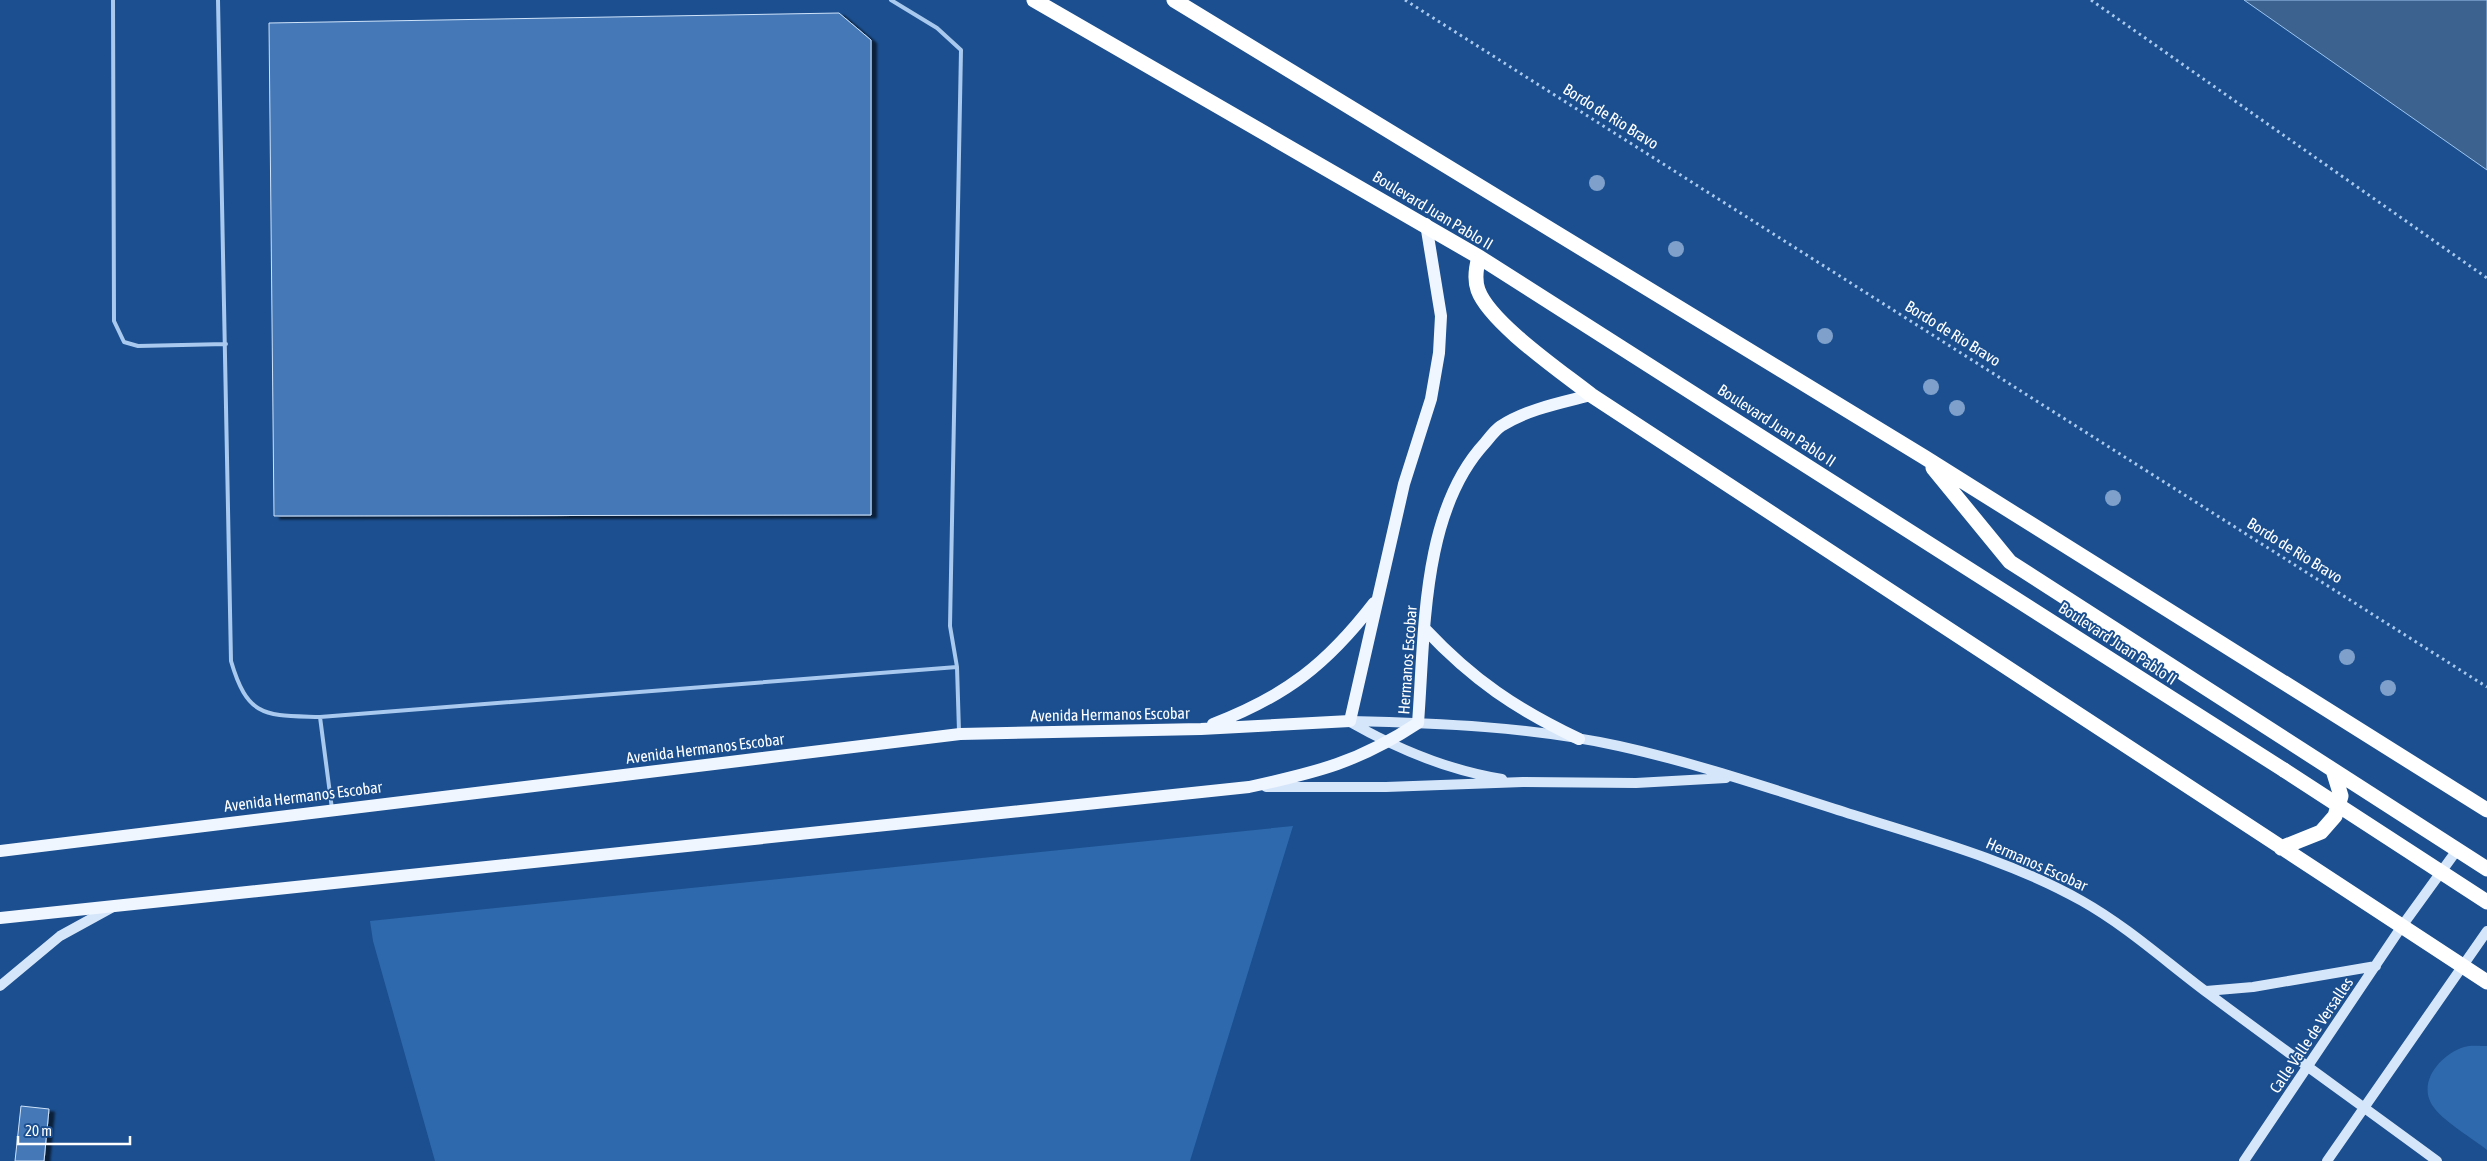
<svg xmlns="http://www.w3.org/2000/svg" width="2487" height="1161" font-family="'Asap Condensed',sans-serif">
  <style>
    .green { fill: #2e69ad }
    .water { fill: #3c6290; stroke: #9cc4f0 }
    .building { fill: #4478b7; stroke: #cfe3fa; filter: url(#shadow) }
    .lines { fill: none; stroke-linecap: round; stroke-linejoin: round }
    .path { stroke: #a9c9ee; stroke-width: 3; stroke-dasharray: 2.5 4; stroke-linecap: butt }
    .lane { stroke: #a9c9ee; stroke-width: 4 }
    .secondary { stroke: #d6e6fa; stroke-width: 10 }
    .primary { stroke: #f0f6ff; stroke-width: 12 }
    .highway { stroke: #fff; stroke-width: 15 }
    .highway-bridge { stroke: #fff; stroke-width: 15 }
    .tree { fill: #7ea0ca }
    .labels { text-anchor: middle; stroke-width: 4; stroke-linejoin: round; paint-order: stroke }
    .street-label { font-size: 16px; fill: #fff; stroke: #1b4f8f }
  </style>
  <defs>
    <filter id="shadow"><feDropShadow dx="5.5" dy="3" stdDeviation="1" flood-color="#0009"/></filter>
  </defs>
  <rect width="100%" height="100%" fill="#1b4f8f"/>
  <path class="green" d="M1293 826 1190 1161H435L373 941 370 921Z
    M2487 1046V1150C2473 1139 2445 1122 2435 1109 2415 1085 2439 1055 2464 1047 2470 1045 2480 1046 2487 1046Z"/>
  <path class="water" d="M2244 0H2487V170Z"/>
  <path class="building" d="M839 13 871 40V515L274 516 269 23Z
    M21 1106 49 1109 44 1161H15Z"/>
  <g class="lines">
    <path class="path" d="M1405 0 2487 687
      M2091 0 2487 278"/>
    <path class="lane" d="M113 0 114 321 124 342 138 346 226 344
      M218 0 231 661C248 719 266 715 320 717L957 667
      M891 0 937 28 961 50 950 626 957 667 959 731
      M320 717 332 809"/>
    <path class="secondary" d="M1350 721C1440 723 1531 727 1619 746 1700 764 1778 791 1857 816 1933 840 2013 862 2082 901 2128 927 2166 962 2209 994 2284 1050 2361 1105 2437 1161
      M1350 722C1399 750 1447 770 1502 779
      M1266 787H1386L1523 782 1636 783 1726 778
      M0 986 60 936 111 908
      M2206 991 2253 987 2376 966
      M2244 1161 2402 926 2457 850
      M2327 1161 2487 931"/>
    <path class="primary" d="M1425 629C1473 680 1516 709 1579 739
      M1213 724C1286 696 1327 664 1374 603
      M0 851 960 734 1201 729 1350 721 1404 484 1431 399 1439 353 1441 316 1426 224
      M0 918 1249 787C1318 772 1359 762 1418 723 1425 633 1421 512 1485 443 1490 437 1495 430 1501 426 1528 409 1560 403 1591 395"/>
    <path class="highway" d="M1034 0 1479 257 2284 770
      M1174 0 1924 457 2487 810
      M1479 257C1476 268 1474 279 1478 290 1490 323 1562 372 1591 395L2487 982
      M1933 468 2010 562 2487 869
      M2281 848 2321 832 2335 816 2341 796 2333 770"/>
    <path class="highway-bridge" d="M2284 770 2487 902"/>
  </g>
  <g class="tree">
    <circle cx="1597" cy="183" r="8"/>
    <circle cx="1676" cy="249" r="8"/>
    <circle cx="1825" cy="336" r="8"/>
    <circle cx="1931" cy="387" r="8"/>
    <circle cx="1957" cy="408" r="8"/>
    <circle cx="2113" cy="498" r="8"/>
    <circle cx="2347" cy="657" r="8"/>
    <circle cx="2388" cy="688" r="8"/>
  </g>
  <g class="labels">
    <g class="street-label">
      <text transform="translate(1611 116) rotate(32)" y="6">Bordo de Rio Bravo</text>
      <text transform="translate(1433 210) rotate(31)" y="6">Boulevard Juan Pablo II</text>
      <text transform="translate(1953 333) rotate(32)" y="6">Bordo de Rio Bravo</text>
      <text transform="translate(1777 425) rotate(33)" y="6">Boulevard Juan Pablo II</text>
      <text transform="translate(2295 550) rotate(32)" y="6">Bordo de Rio Bravo</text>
      <text transform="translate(2118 643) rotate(33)" y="6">Boulevard Juan Pablo II</text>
      <text transform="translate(1407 660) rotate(-86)" y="6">Hermanos Escobar</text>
      <text transform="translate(1110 714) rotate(-1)" y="6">Avenida Hermanos Escobar</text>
      <text transform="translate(705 748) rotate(-7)" y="6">Avenida Hermanos Escobar</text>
      <text transform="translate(303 796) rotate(-7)" y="6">Avenida Hermanos Escobar</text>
      <text transform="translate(2037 864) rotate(24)" y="6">Hermanos Escobar</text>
      <text transform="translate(2311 1035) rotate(-56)" y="6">Calle Valle de Versalles</text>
    </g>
  </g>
  <path d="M18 1136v8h112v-8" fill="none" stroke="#ffffff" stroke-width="2.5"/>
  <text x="25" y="1136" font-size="15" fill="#ffffff" stroke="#1b4f8f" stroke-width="4" paint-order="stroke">20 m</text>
</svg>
